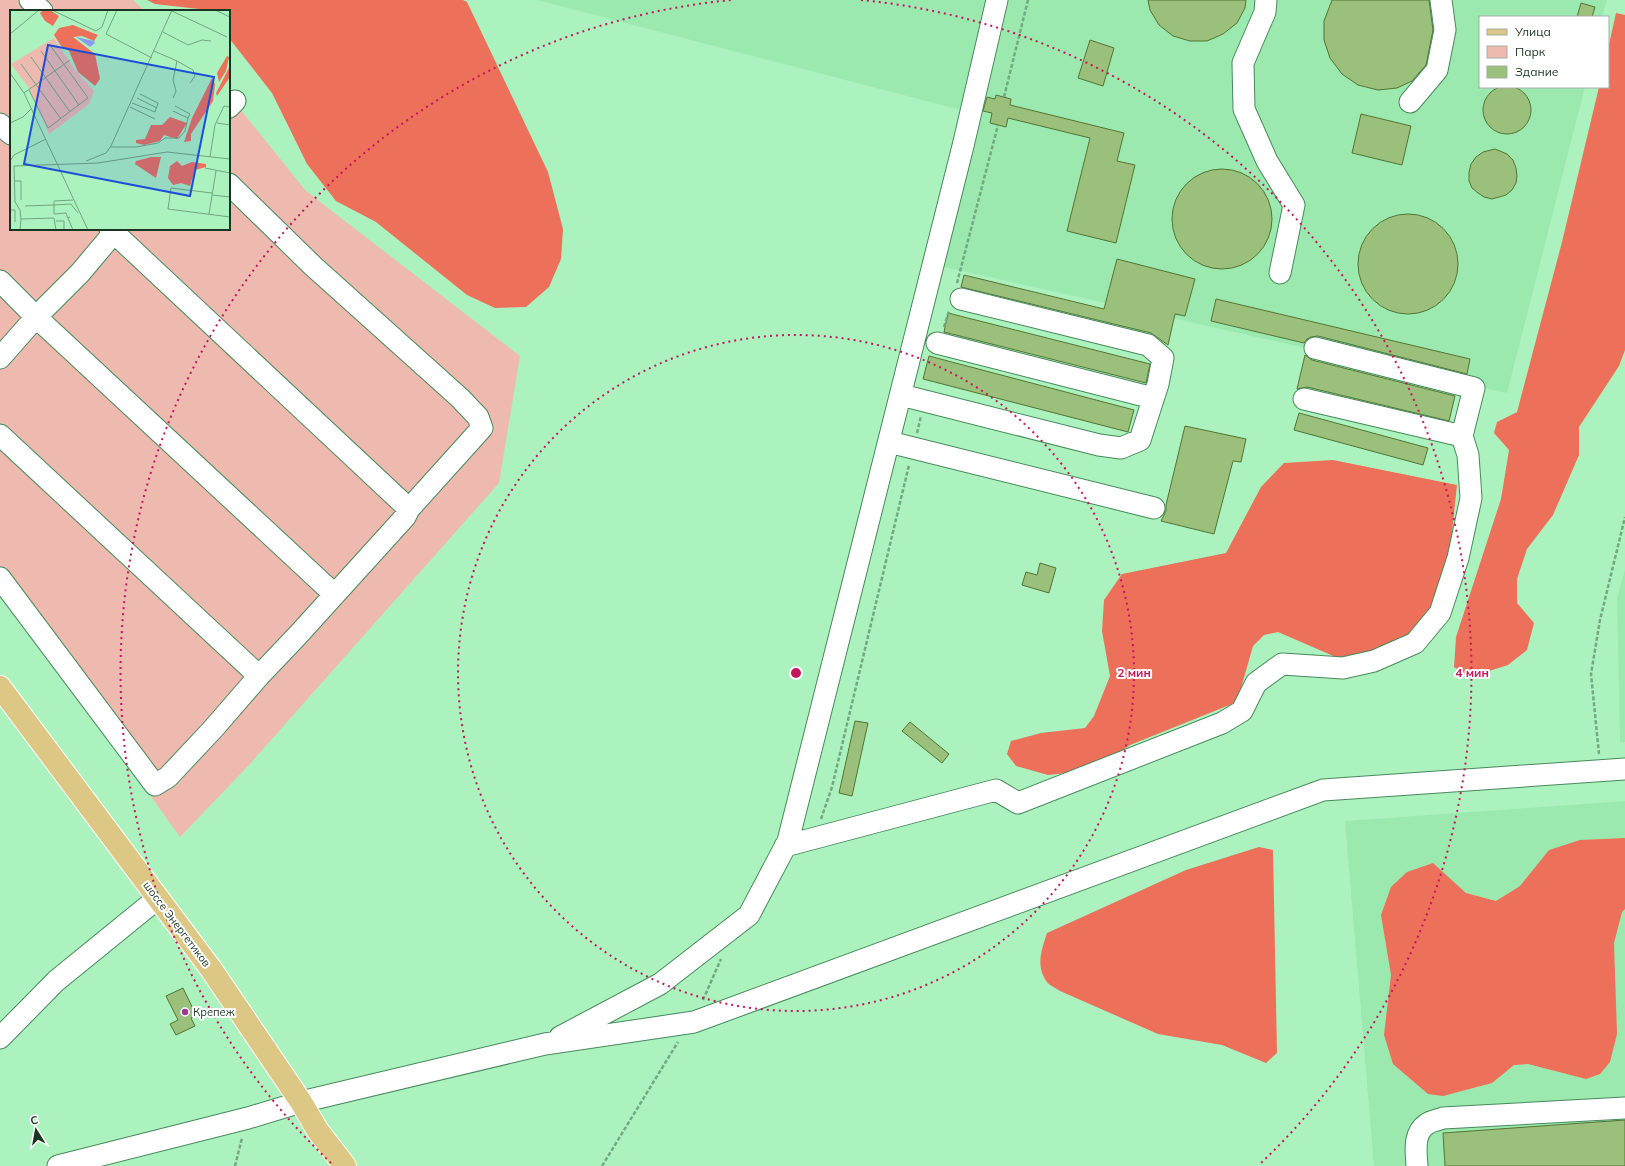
<svg xmlns="http://www.w3.org/2000/svg" width="1625" height="1166" font-family="Mulish,sans-serif">
  <style>
    .built { fill: #9ce9b0 }
    .green { fill: #eebaaf }
    .forest { fill: #ed705a }
    .building { fill: #9ac07c; stroke: #537433 }
    .lines { fill: none; stroke-linecap: round; stroke-linejoin: round }
    .minor-casing { stroke: #478a5b; stroke-width: 23 }
    .major-casing { stroke: #fff; stroke-width: 24 }
    .path { stroke: #73a981; stroke-width: 2.5; stroke-dasharray: 4 2; stroke-linecap: butt }
    .minor { stroke: #fff; stroke-width: 21 }
    .major { stroke: #dcc884; stroke-width: 22 }
    .ring { fill: none; stroke: #c2185b; stroke-width: 2; stroke-dasharray: 2 4 }
    .poi-dot { fill: #a03596; stroke: #fff; stroke-width: 1.5 }
    .labels { text-anchor: middle; stroke-width: 4; stroke-linejoin: round; paint-order: stroke }
    .street-label { font-size: 11px; fill: #193521; stroke: #fff }
    .poi-label { font-size: 11px; fill: #193521; stroke: #fff; text-anchor: start }
    .inset-road { fill: none; stroke: #71a67f; stroke-width: 1 }
    .view { fill: #1d4ed8; fill-opacity: 0.15; stroke: #1d4ed8; stroke-width: 2 }
    .inset-edge { fill: none; stroke: #193521; stroke-width: 2 }
    .centre { fill: #c2185b; stroke: #fff; stroke-width: 2 }
    .ring-label { font-size: 12px; text-anchor: middle; font-weight: bold; fill: #c2185b; stroke: #fff; stroke-width: 4; stroke-linejoin: round; paint-order: stroke }
  </style>
  <rect width="100%" height="100%" fill="#acf2be"/>
  <path class="built" d="M537 0H1607L1602 17H1480V87H1585L1507 393 922 262 961 110Z
    M1625 570V742H1620L1617 598Z
    M1625 801V1166H1374L1345 821Z"/>
  <path class="green" d="M0 0H133L145 11H11V229H229V95L306 191 520 356 499 483 249 765 180 837 54 661 0 590Z"/>
  <path class="forest" d="M147 0H463L467 2 548 172 563 229 561 259 549 287 526 307 495 308 467 295 376 222 336 201 307 164 272 93 229 38V11H203L199 9 155 4Z
    M1616 13 1625 15V350L1619 366 1579 427V455L1553 515 1527 549 1517 579V603L1534 623 1527 650 1508 665 1489 671 1465 674 1454 667 1456 637 1501 499 1509 450 1494 433 1497 422 1517 412 1562 242 1599 87H1608V49Z
    M1333 460 1457 485 1450 551 1434 608 1397 651 1338 658 1278 632 1264 635 1253 646 1237 702 1130 745 1094 770 1048 775 1016 766 1007 754 1011 741 1041 733 1085 728 1094 716 1110 676 1102 631 1104 600 1122 574 1226 553 1261 487 1284 463Z
    M1625 838V909L1622 912 1614 943 1617 1034 1610 1062 1600 1074 1586 1079 1528 1064 1514 1065 1492 1083 1443 1096 1428 1094 1393 1064 1384 1035 1391 975 1381 915 1391 887 1407 872 1433 863 1466 893 1496 901 1520 886 1549 850 1580 840Z
    M1259 847 1273 850 1277 1053 1266 1063 1222 1045 1158 1034 1060 991C1056 988 1049 985 1047 982 1035 966 1042 949 1047 933L1186 870Z"/>
  <path class="building" d="M1148 0H1246L1245 8 1237 23 1223 34 1207 41H1190L1173 36 1159 25 1150 10Z
    M1332 0H1429L1433 30 1426 65 1412 81 1397 88 1378 90 1358 85 1342 74 1330 58 1324 40V21Z
    M1581 3 1595 7 1592 17H1577Z
    M1090 40 1114 48 1103 86 1078 78Z
    M1483 110a24 24 0 1 1 48 0a24 24 0 1 1-48 0Z
    M996 95 1011 99 1010 105 1124 133 1117 161 1135 165 1116 243 1067 231 1090 138 1008 118 1006 127 990 123 992 113 983 111 987 97 995 99Z
    M1361 114 1411 126 1402 165 1352 153Z
    M1495 149 1507 154 1513 160 1516 168 1517 176 1516 183 1512 190 1506 195 1492 199 1484 197 1478 193 1472 188 1469 181V172L1471 164 1476 157 1483 152Z
    M1172 219a50 50 0 1 1 100 0a50 50 0 1 1-100 0Z
    M1358 264a50 50 0 1 1 100 0a50 50 0 1 1-100 0Z
    M1117 259 1195 279 1185 316 1175 314 1168 345 1151 333 961 287 964 275 1104 309Z
    M1216 299 1470 359 1467 374 1318 336 1311 337 1307 339 1304 343 1211 321Z
    M948 313 1150 364 1146 383 944 332Z
    M1305 355 1312 360 1455 396 1449 421 1307 387 1297 389Z
    M929 356 1134 410 1128 432 923 379Z
    M1299 413 1428 448 1423 465 1294 430Z
    M1185 426 1246 439 1241 462 1233 461 1214 534 1161 521 1166 511V505Z
    M1040 563 1056 568 1049 593 1022 585 1026 572 1037 575Z
    M855 721 868 723 852 796 839 793Z
    M910 722 949 754 942 763 902 731Z
    M183 988 196 1015 191 1018 195 1026 176 1035 170 1024 178 1020 166 996Z
    M1625 1120V1166H1445L1443 1133Z"/>
  <g class="lines">
    <g class="minor-casing">
      <path id="minor" d="M30 0 42 11
        M1266 0 1265 12 1243 63 1244 109 1267 161 1294 205 1280 273
        M1410 102 1437 70 1445 30 1441 0
        M229 107 235 101
        M0 124 11 134
        M110 229 409 509
        M0 281 36 317 334 594
        M937 343 1153 398
        M1315 348 1474 388 1462 436
        M0 358 36 317 80 273 117 229
        M901 395 1099 445 1121 448 1140 440 1158 384 1163 358 1148 345 961 299
        M0 435 259 676
        M889 442 1154 508
        M0 578 155 785 168 777 213 729 259 676 298 635 405 517 409 509 482 428 478 417 460 398 313 266 229 184
        M785 846 996 790 1018 803 1222 723 1242 711 1256 683 1282 664 1343 668 1374 661 1415 643 1440 613 1458 558 1471 498 1468 455 1462 436 1304 399
        M560 1037 660 984 749 915 788 841 963 146 997 0
        M0 1038 56 981 158 898
        M58 1166 248 1118 301 1102 545 1044 694 1022 1323 790 1625 769
        M1417 1166C1416 1151 1413 1133 1427 1124 1431 1121 1438 1120 1443 1118L1625 1108"/>
    </g>
    <g class="major-casing">
      <path id="major" d="M0 687 211 969 301 1102 318 1131 345 1166"/>
    </g>
    <path class="path" d="M1004 97 1028 0
      M957 283 998 125
      M944 327 949 311
      M917 433 921 416
      M1599 754 1591 674 1600 620 1625 517
      M821 819 832 787 909 465
      M703 1000 721 959
      M235 1166 242 1138
      M602 1166 678 1042"/>
    <use href="#minor" class="minor"/>
    <use href="#major" class="major"/>
  </g>
  <g class="ring">
    <circle cx="796" cy="673" r="338"/>
    <path d="M331 1163A676 676 0 0 1 731 0M861 0A676 676 0 0 1 1261 1163"/>
  </g>
  <circle class="poi-dot" cx="185" cy="1012" r="4"/>
  <g class="labels">
    <g class="street-label">
      <text transform="translate(177 924) rotate(53)" y="4">шоссе Энергетиков</text>
    </g>
    <g class="poi-label">
      <text x="193" y="1016">Крепеж</text>
    </g>
  </g>
  <g transform="translate(10 10)">
    <rect width="220" height="220" fill="#acf2be"/>
    <path d="M44 28 65 60 84 81 79 94 39 124 19 78 1 54Z" fill="#eebaaf"/>
    <path d="M33 0H40L49 6 43 16 35 11 30 3ZM63 15 88 25 84 31 72 26 63 27 85 44 90 69 85 76 68 62 59 41 51 36 44 25 49 18ZM217 46 219 47 216 61 209 72 207 63ZM220 56V67L207 86 206 83ZM202 68 205 74 203 91 181 124V131L174 132 182 108ZM160 107 177 113 167 129 154 125 150 131 134 135 126 133V130L135 129 141 115H152ZM141 147H151L146 168 125 154 126 151ZM167 151 172 156 182 152 196 154V157L185 160 180 176 171 173 163 175 158 168 160 156Z" fill="#ed705a"/>
    <path d="M66 27 84 31 85 33 80 37Z" fill="#879df2"/>
    <path class="inset-road" d="M42 0 86 21 92 17 98 0M107 0 96 24 142 48M205 0 220 7M162 1 217 27M153 22 178 35 192 30 201 31M0 24 29 0M31 41 69 95M144 41 167 51 163 70 166 81 163 88M21 47 60 102M167 51 183 60 185 66 180 73M11 54 51 109M0 63 14 83 78 220M19 80 38 118 78 88 40 35M14 83 60 50M127 88 147 98M122 93 145 102 148 93 130 84M165 96 180 104 178 108M120 97 145 109M0 113 13 107 21 99M207 113 220 115M101 137H126L148 133 155 128H169L175 121 178 108 163 101M200 147 205 115 214 96 220 97M0 151 4 145 36 129M76 151 96 143 101 136 162 0M195 158 220 163M5 171H11V190M202 183 161 178 158 199 220 207M202 185 220 187M15 196 44 195V191L63 190M0 200H5V212M199 204 206 161M60 207 58 208 63 220M58 208 56 203 44 204V195L61 194 68 203M11 209 10 200 5 192 4 156 88 153 157 142 220 149M46 211H54V220M10 220 11 209 44 208 46 220"/>
    <path class="view" d="M38 35 204 67 180 186 14 154Z"/>
    <rect width="220" height="220" class="inset-edge"/>
  </g>
  <circle cx="796" cy="673" r="6" class="centre"/>
  <g class="ring-label">
    <text x="1134" y="677">2 мин</text>
    <text x="1472" y="677">4 мин</text>
  </g>
  <rect x="1479" y="16" width="130" height="72" fill="#ffffff" stroke="#a3aea6"/>
  <rect x="1487" y="29" width="20" height="6" fill="#dcc884" stroke="#a3aea6"/>
  <text x="1515" y="36" font-size="12" fill="#193521">Улица</text>
  <rect x="1487" y="46" width="20" height="12" fill="#eebaaf" stroke="#a3aea6"/>
  <text x="1515" y="56" font-size="12" fill="#193521">Парк</text>
  <rect x="1487" y="66" width="20" height="12" fill="#9ac07c" stroke="#a3aea6"/>
  <text x="1515" y="76" font-size="12" fill="#193521">Здание</text>
  <g transform="translate(36 1130) rotate(349)" stroke="#ffffff" stroke-width="3" paint-order="stroke">
  <path d="M0-3L7 15L0 10L-7 15Z" fill="#193521"/>
  <text y="-6" font-size="11" font-weight="bold" text-anchor="middle" fill="#193521">С</text>
  </g>
</svg>
